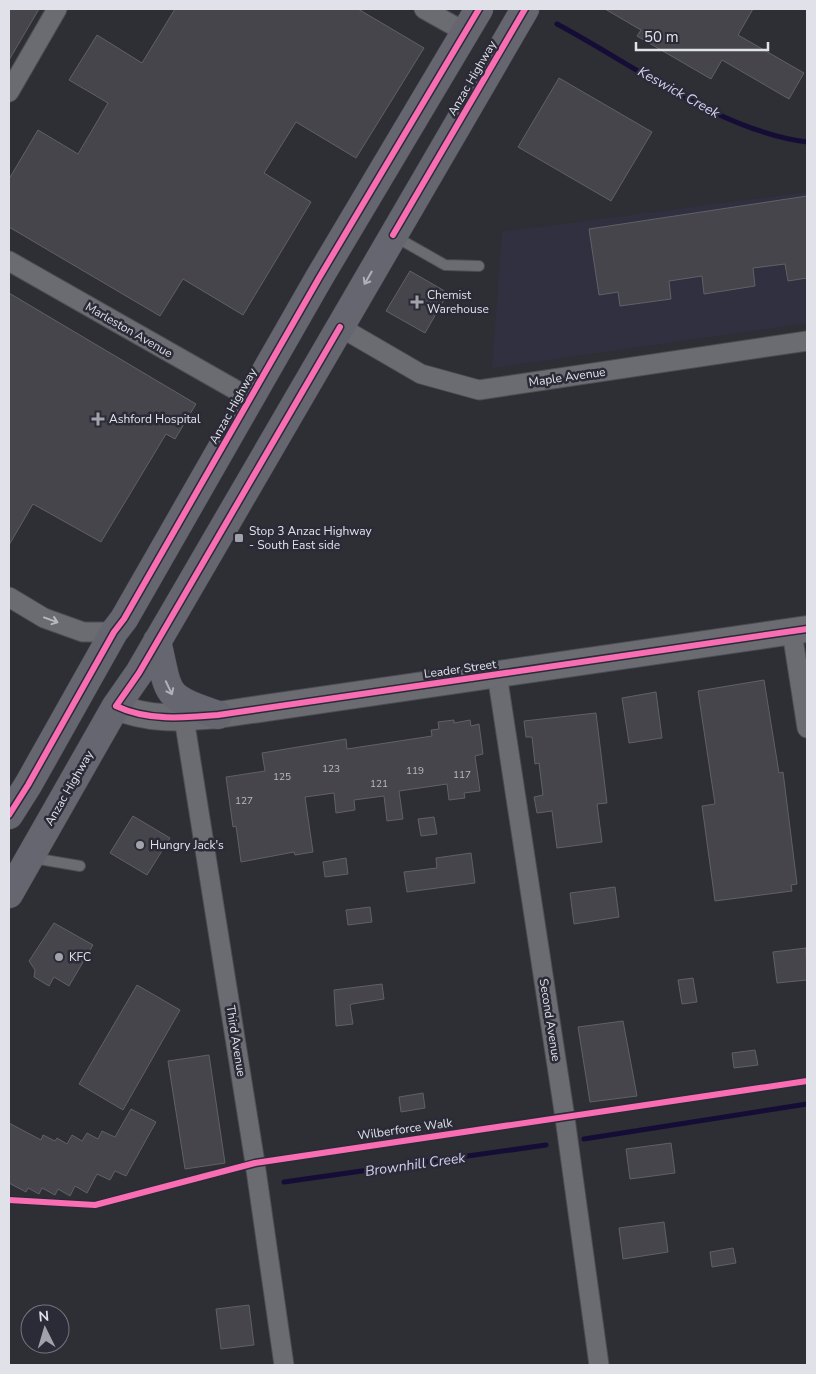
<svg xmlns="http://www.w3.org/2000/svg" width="816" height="1374" font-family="'Nunito Sans',sans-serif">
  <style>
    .built { fill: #303041 }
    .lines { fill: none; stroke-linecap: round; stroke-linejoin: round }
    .stream { stroke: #150d36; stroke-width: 5 }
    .building { fill: #45454b; stroke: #606066 }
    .service-casing { stroke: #4c4c52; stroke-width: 12 }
    .minor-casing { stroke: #4c4c52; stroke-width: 21 }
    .secondary-casing { stroke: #4c4c52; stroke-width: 28 }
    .trunk-casing { stroke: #4c4c52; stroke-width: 29 }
    .service { stroke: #6b6c71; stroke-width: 10 }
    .minor { stroke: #6b6c71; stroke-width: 19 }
    .secondary { stroke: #6b6c71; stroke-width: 26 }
    .trunk { stroke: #666670; stroke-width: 28 }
    .cycleway-casing { stroke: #2b2b38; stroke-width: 9 }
    .cycleway { stroke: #f96db3; stroke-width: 6 }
    .oneway { stroke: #b0b0b9 }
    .oneway2 { stroke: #b8b8c0 }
    .poi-dot { fill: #a2a2ab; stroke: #2b2b38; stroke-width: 2 }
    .labels { text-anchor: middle; stroke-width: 5; stroke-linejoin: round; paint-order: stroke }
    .number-label { font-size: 10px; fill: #babac2 }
    .street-label { font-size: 12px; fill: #e1e1ea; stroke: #2b2b38 }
    .poi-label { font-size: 12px; fill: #e1e1ea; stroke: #2b2b38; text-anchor: start }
    .water-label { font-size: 14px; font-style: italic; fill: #d1d1f2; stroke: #2b2b38 }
  </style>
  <rect width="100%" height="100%" fill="#2e2e35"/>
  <path class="built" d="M807 192V323L492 368 502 232Z"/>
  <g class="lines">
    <path class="stream" d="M557 24C634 65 721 131 807 142
      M584 1139 807 1104
      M284 1182 546 1145"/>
  </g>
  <path class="building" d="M9 9H39L9 60Z
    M175 9H358L424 48 356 158 296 122 264 173 311 202 243 315 183 279 160 316 9 227V179L38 130 78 154 108 103 69 80 97 35 142 63Z
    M605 9H753L738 35 804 73 789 99 722 60 711 79 637 36 641 30Z
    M559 78 652 132 611 201 518 147Z
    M807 196V278L788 281 785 264 753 268 755 286 704 294 702 276 669 281 671 299 620 306 618 292 599 295 589 229Z
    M410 271 448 293 425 333 386 311Z
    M9 293 196 404 175 439 166 434 101 542 33 504 9 545Z
    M764 680 779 773 783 772 797 884 791 885 792 891 715 901 702 806 715 804 698 691Z
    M656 692 662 738 629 743 622 698Z
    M596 713 607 803 597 804 602 842 557 848 552 811 537 813 534 797 543 795 539 763 535 764 532 737H526L524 721Z
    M454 720V723L470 720 471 726 479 724 483 754 475 756 480 791 464 793 465 798 449 800 447 784 399 791 403 819 387 821 384 796 354 800 355 810 336 813 334 793 305 797 313 852 295 855 294 852 241 862 236 826 233 827 226 777 265 771 262 753 346 739 347 749 432 736 431 730 439 729 438 722Z
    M133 816 170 838 147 875 110 853Z
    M434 817 437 834 421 836 418 819Z
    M471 853 475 883 407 892 404 872 437 868 436 858Z
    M346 858 348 874 325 877 323 862Z
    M615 887 619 917 574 924 570 893Z
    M370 907 372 922 348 925 346 910Z
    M54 923 93 945 69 986 54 977 49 986 34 977 35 970 29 961Z
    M806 948 807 980 777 983 773 952Z
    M693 978 697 1002 682 1004 678 980Z
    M382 984 384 999 352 1004 350 1005 353 1024 336 1026 334 990Z
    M137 985 180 1010 123 1110 79 1084Z
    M623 1021 637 1096 590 1102 578 1027Z
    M755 1050 758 1065 734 1068 732 1053Z
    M209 1055 225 1163 185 1169 168 1061Z
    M423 1093 425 1108 401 1112 399 1097Z
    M131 1109 156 1122 126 1176 115 1171 110 1180 97 1174 87 1193 75 1186 70 1196 58 1189 55 1195 42 1188 39 1194 28 1188 26 1192 9 1183V1123L41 1140 43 1135 55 1141 57 1138 67 1144 72 1135 82 1141 87 1133 98 1139 102 1131 115 1137Z
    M671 1143 675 1173 630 1179 626 1149Z
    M664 1222 668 1252 623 1259 619 1228Z
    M733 1248 736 1263 712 1267 710 1252Z
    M249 1305 254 1345 221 1349 216 1309Z"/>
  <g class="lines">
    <g class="service-casing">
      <path id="service" d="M394 236 445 265 479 266
        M33 858 80 866"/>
    </g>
    <g class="minor-casing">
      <path id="minor" d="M424 9 465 32
        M9 92 57 9
        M9 261 250 398
        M340 327 421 374 479 390 807 341
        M9 597 44 618 83 632H114
        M792 632 807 728
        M497 674 565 1118 599 1365
        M184 718 255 1163 284 1365"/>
    </g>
    <g class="secondary-casing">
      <path id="secondary" d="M116 706C147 721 183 718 218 715L807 629"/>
    </g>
    <g class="trunk-casing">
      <path id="trunk" d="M157 641C170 696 162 696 218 715
        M9 815 28 785 114 632 124 619 319 278 479 9
        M9 894 116 706 139 673 525 9"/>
    </g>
    <use href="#service" class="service"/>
    <use href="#minor" class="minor"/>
    <use href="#secondary" class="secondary"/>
    <use href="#trunk" class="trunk"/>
    <g class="cycleway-casing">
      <path id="cycleway" d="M393 235 525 9
        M340 327 139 673 116 706C147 721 183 718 218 715L807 629
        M9 815 28 785 114 632 124 619 319 278 479 9
        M9 1200 95 1205 255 1163 807 1081"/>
    </g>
    <use href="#cycleway" class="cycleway"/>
  </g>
  <defs><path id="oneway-shaft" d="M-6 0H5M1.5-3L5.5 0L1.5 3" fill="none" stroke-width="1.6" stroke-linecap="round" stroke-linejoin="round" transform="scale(1.25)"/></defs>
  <g class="oneway">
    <use href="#oneway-shaft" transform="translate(368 278) rotate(120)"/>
    <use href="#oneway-shaft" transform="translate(169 688) rotate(65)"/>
  </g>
  <use class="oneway2" href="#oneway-shaft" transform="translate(51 620) rotate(20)"/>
  <g class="poi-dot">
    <path d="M414.5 294.5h5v5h5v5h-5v5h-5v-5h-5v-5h5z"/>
    <path d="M95.5 411.5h5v5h5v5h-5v5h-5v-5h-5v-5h5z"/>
    <rect x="234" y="533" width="10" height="10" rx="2.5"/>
    <circle cx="140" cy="845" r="5"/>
    <circle cx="59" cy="957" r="5"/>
  </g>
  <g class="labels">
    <g class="number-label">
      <text x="331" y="772">123</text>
      <text x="415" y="774">119</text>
      <text x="462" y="778">117</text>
      <text x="282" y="780">125</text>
      <text x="379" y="787">121</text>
      <text x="244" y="804">127</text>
    </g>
    <g class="street-label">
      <text transform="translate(472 78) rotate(-60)" y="4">Anzac Highway</text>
      <text transform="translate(129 330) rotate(30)" y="4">Marleston Avenue</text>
      <text transform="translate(567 377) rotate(-8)" y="4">Maple Avenue</text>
      <text transform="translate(233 406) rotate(-61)" y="4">Anzac Highway</text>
      <text transform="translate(460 669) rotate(-8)" y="4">Leader Street</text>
      <text transform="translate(69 788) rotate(-60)" y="4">Anzac Highway</text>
      <text transform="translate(550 1020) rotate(81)" y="4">Second Avenue</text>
      <text transform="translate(236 1041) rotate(81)" y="4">Third Avenue</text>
      <text transform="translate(405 1129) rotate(-8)" y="4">Wilberforce Walk</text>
    </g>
    <g class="poi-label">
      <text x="427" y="299">Chemist<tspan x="427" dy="14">Warehouse</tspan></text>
      <text x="109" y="423">Ashford Hospital</text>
      <text x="249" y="535">Stop 3 Anzac Highway<tspan x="249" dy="14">- South East side</tspan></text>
      <text x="150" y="849">Hungry Jack's</text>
      <text x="69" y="961">KFC</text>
    </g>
    <g class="water-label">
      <text transform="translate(679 92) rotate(29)" y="5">Keswick Creek</text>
      <text transform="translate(415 1164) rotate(-8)" y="5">Brownhill Creek</text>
    </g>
  </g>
  <rect width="816" height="1374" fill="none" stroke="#e1e1ea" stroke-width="20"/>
  <g transform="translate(45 1329) rotate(355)"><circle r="24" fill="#2b2b38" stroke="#74747f"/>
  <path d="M0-4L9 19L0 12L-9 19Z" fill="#a2a2ab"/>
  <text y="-8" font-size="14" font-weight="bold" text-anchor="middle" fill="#e1e1ea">N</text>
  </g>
  <path d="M636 42v8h132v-8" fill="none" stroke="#e1e1ea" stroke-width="2.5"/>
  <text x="644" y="42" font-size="15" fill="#e1e1ea" stroke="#2b2b38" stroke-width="4" paint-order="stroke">50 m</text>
</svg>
